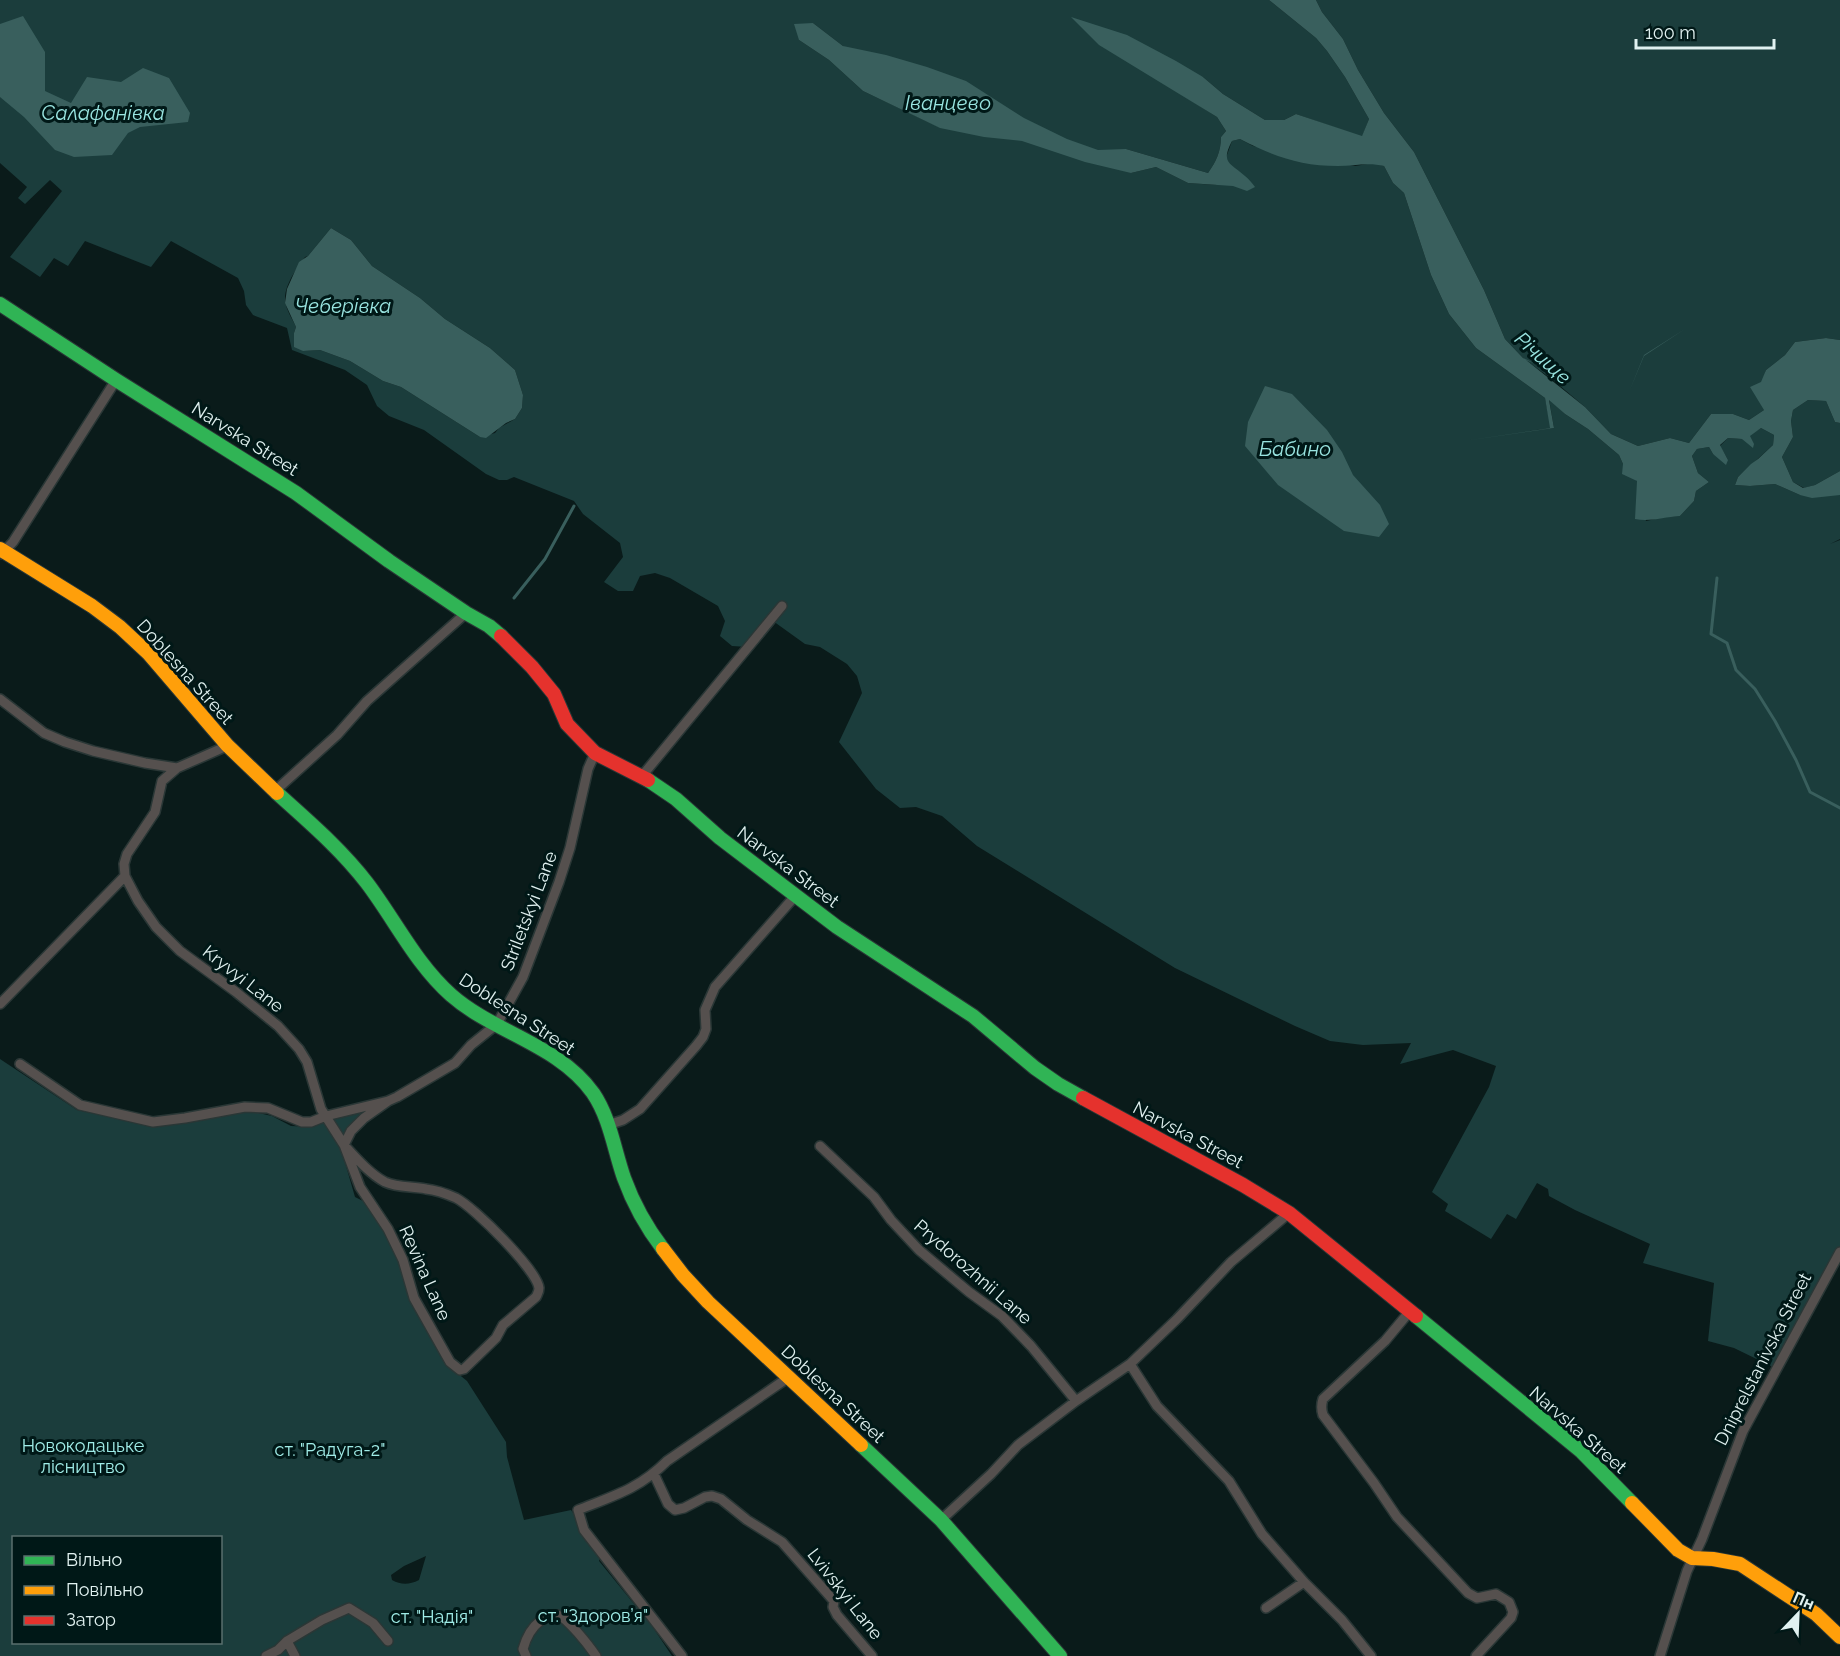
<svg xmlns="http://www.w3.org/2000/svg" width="1840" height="1656" font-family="Raleway,sans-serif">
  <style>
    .green { fill: #1b3d3c; fill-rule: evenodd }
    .water { fill: #395f5d }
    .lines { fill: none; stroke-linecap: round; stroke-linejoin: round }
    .stream { stroke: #395f5d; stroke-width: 3 }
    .street-casing { stroke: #2a3736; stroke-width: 12 }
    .fast-casing { stroke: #2a3736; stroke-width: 16 }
    .slow-casing { stroke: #2a3736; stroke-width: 16 }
    .jam-casing { stroke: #2a3736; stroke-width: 16 }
    .street { stroke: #55504e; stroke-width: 9 }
    .fast { stroke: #30b455; stroke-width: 14 }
    .slow { stroke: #ff9f0a; stroke-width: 14 }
    .jam { stroke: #e5322d; stroke-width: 14 }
    .labels { text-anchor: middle; stroke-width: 6; stroke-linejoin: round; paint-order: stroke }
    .street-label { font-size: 18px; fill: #e0f1f0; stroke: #001817 }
    .park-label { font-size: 18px; fill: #9fece7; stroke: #001817 }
    .water-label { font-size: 20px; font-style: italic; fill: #99e5e1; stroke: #001817 }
  </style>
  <rect width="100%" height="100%" fill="#0a1b1a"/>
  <path class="green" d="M0 0H1269L1316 38 1327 51 1345 77 1369 119 1362 137 1296 114 1284 120H1265L1223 94 1203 77 1143 70 1217 117 1226 131 1221 137C1221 151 1216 162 1208 173L1126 149 1131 173 1156 167 1188 183 1216 185 1232 141 1240 139 1253 146 1355 166 1374 163 1384 166 1393 183 1404 193 1431 275 1449 314 1476 348 1545 398 1551 428 1523 432 1554 428 1549 399 1565 414 1588 429 1619 455 1623 464 1637 481 1646 521 1665 517 1680 516 1694 501 1696 491 1709 482 1698 473 1692 456 1697 449 1709 447 1713 454 1728 460 1720 446 1728 438 1742 439 1761 428 1774 435 1773 445 1738 477 1735 485 1750 486 1775 484 1800 495H1840V539L1830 544 1840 540V1260L1773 1367 1734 1348 1708 1341 1714 1283 1643 1263 1650 1244 1575 1210 1549 1196 1548 1189 1537 1183 1516 1219 1507 1214 1491 1239 1445 1211 1448 1204 1432 1192 1489 1087 1496 1066 1453 1050 1400 1064 1411 1043 1363 1045 1330 1041 1295 1026 1175 968 977 846 942 816 916 807 900 808 876 789 839 742 862 693 857 676 847 664 820 647 805 644 773 621 748 647 732 646 720 636 725 621 718 606 670 578 655 573 640 576 633 591H618L604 582 623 557 620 543 583 514 574 501 514 477 507 480H499L486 474 424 430 389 416 377 406 367 385 345 370 292 350 287 328 253 315 246 305 244 291 238 278 171 241 151 267 85 241 68 266 54 258 40 277 10 257 62 191 50 180 25 204 18 198 27 187 0 163ZM813 23 843 46 939 127 863 91 829 60 799 40ZM331 228 351 240 372 266 420 298 445 319 490 348 515 370 523 395 522 408 515 419 499 428 495 433 480 437 401 387 383 381 350 361 320 350 303 351 294 333 296 327C293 320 288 313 286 305 281 290 296 269 305 257L308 256Z
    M1316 0H1840V340L1826 338 1795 342 1785 355 1766 370 1762 383 1764 410 1749 420 1733 414H1711L1689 443 1670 438 1638 446 1611 434 1585 407 1553 380 1523 358 1505 339 1484 290 1414 152 1384 113 1358 70 1343 39 1322 12Z
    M1808 400 1826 401 1835 422 1840 423V471L1815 485 1804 488 1793 482 1782 457 1793 437 1791 421 1793 410Z
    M0 1059 77 1110 152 1126 250 1111 272 1116 291 1126 312 1127 334 1116 360 1110 364 1115 349 1126 340 1145 355 1197 367 1203 385 1228 401 1261 411 1301 456 1372 467 1381 506 1442 507 1457 524 1520 571 1510 601 1553 599 1561 652 1626 672 1656H300L293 1643 292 1656H0ZM14 1538H220V1642H14ZM426 1556 419 1580C409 1585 401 1585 392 1580L391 1575 404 1566Z"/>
  <path class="water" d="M1269 0H1316L1322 12 1343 39 1358 70 1384 113 1414 152 1484 290 1505 339 1523 358 1573 380 1585 397 1629 392 1644 355 1685 329 1840 314 1685 329 1644 356 1629 392 1585 397 1573 380 1526 360 1585 407 1611 434 1638 446 1670 438 1689 443 1711 414H1733L1749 420 1764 410 1750 387 1761 382 1766 370 1785 355 1795 342 1826 338 1840 340V423L1835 422 1826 401 1808 400 1793 410 1791 421 1793 437 1782 457 1793 482 1803 488 1815 485 1840 471V495L1812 498 1800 495 1775 484 1750 486 1735 485 1738 477 1751 464 1758 459 1773 445 1774 435 1761 428 1750 436 1754 444 1753 448 1742 439 1728 438 1720 445 1728 460 1726 465 1713 454 1709 447 1697 449 1692 456 1698 473 1709 482 1696 491 1694 501 1680 516C1664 517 1650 522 1635 519L1637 481 1622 474 1623 464 1619 455 1588 429 1565 414 1549 400 1554 428 1464 441 1479 480 1464 441 1550 428 1545 398 1476 348 1449 314 1431 275 1404 193 1393 183 1384 166C1369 162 1353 166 1338 166 1300 166 1273 156 1240 139L1232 141C1220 164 1231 163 1245 176 1249 179 1252 183 1255 187L1247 191 1233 186 1188 183 1156 167 1131 173 1085 162 1022 141 984 137 940 128 863 91 829 60 799 40 794 24 813 23 843 46 886 55 927 67 966 81 1024 118 1067 139 1098 150 1126 149 1208 173C1216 162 1221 151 1221 137L1226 131 1217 117 1099 45 1071 17 1127 35 1176 61 1203 77 1223 94 1265 120H1284L1296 114 1362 136 1369 119 1345 77 1327 51 1316 38Z
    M23 16 45 52V91L71 103 87 77 121 82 143 68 169 78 190 113 188 122 140 127 128 133 112 155 74 157 55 150 24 117 0 97V24Z
    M331 228 351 240 372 266 420 298 445 319 490 348 515 370 523 395 522 408 515 419 506 423 486 438 480 437 401 387 383 381 350 361 320 350 303 351 294 347V333L296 327 285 303 287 289 299 262 308 256Z
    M1265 386 1292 394 1327 430 1342 452 1353 475 1380 505 1389 524 1379 537 1344 531 1278 485 1245 446 1248 422Z"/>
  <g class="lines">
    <path class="stream" d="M1717 578 1711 634 1727 643 1736 670 1755 689 1775 721 1796 760 1810 792 1840 808
      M514 598 545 559 574 506"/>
    <g class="street-casing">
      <path id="street" d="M2 554 13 542 116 380
        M0 699 44 733 65 742 93 751 145 763 177 768 227 746
        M177 768 162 781 155 812 127 854 124 864 125 876 138 901 156 927 180 951 236 992 278 1026 299 1049 307 1062 321 1109 344 1145 360 1187 388 1229 403 1260 414 1298 450 1362 460 1370 464 1369 496 1338 503 1325 536 1297C538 1293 539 1292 539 1288 537 1270 474 1207 456 1198 447 1194 435 1190 426 1189 412 1186 398 1188 385 1182 370 1174 356 1158 344 1145L351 1131 364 1118 388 1101
        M642 776 782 606
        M275 791 337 735 367 701 466 613
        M0 1004 125 876
        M20 1064 80 1105 153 1122 185 1118 245 1107 268 1108 302 1122H311L326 1116 388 1101 397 1097 455 1063 471 1045 497 1024 523 977 559 882 570 848 588 769 595 753
        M608 1125 623 1120 640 1109 696 1046 703 1037 706 1029 705 1010 715 987 796 895
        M820 1146 874 1197 891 1220 919 1250 969 1292 1002 1316 1031 1346 1076 1401
        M1410 1311 1385 1341 1323 1399C1321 1405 1321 1409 1323 1415L1374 1483 1397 1517 1468 1593 1477 1598 1496 1594 1509 1602 1513 1612 1511 1618 1476 1656
        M1130 1364 1157 1406 1229 1481 1262 1534 1304 1582 1342 1620 1371 1656
        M654 1474 668 1504 675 1510 684 1508 705 1497 712 1496 721 1499 747 1520 782 1542 834 1601 833 1607 837 1615 872 1656
        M941 1520 991 1474 1018 1445 1076 1401 1130 1364 1177 1319 1231 1262 1289 1213
        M1266 1608 1304 1582
        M266 1656 278 1650 287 1641
        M295 1656 287 1641 322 1620 349 1608 373 1623 388 1641
        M526 1656 523 1649C526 1638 531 1628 540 1621 545 1618 551 1614 557 1615 567 1617 590 1647 596 1656
        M682 1656 584 1530 578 1510C613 1496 639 1489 667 1461L789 1377
        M1660 1656 1687 1571 1702 1539 1743 1431 1840 1252"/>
    </g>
    <g class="fast-casing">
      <path id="fast" d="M0 304 116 380 296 493 389 561 466 613 489 626 501 636
        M648 780 676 799 720 838 837 927 973 1016 1035 1068 1058 1084 1083 1098
        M277 793C308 821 341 849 367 883 395 920 416 964 451 995 494 1033 558 1044 593 1093 610 1118 614 1149 624 1178 633 1203 647 1228 663 1249
        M1416 1316 1581 1451 1632 1503
        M861 1445 941 1520 1060 1656"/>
    </g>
    <g class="slow-casing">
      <path id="slow" d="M0 549 92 606 120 627 149 654 227 745 277 793
        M663 1249 683 1275 708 1302 861 1445
        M1632 1503 1678 1550 1692 1558 1713 1559 1740 1564 1816 1614 1840 1637"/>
    </g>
    <g class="jam-casing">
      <path id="jam" d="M501 636 532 667 554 694 567 724 595 753 648 780
        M1083 1098 1243 1185 1289 1213 1416 1316"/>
    </g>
    <use href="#street" class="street"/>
    <use href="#fast" class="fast"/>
    <use href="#slow" class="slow"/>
    <use href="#jam" class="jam"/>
  </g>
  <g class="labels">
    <g class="street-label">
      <text transform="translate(245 439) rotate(32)" y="6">Narvska Street</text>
      <text transform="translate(185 672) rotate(48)" y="6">Doblesna Street</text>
      <text transform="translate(788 867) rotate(37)" y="6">Narvska Street</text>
      <text transform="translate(529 911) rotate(-69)" y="6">Striletskyi Lane</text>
      <text transform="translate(243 979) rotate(38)" y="6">Kryvyi Lane</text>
      <text transform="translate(517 1014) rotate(33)" y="6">Doblesna Street</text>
      <text transform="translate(1188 1135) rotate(28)" y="6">Narvska Street</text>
      <text transform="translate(973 1272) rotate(41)" y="6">Prydorozhnii Lane</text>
      <text transform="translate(425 1273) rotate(66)" y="6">Revina Lane</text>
      <text transform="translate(1763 1359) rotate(-63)" y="6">Dniprelstanivska Street</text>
      <text transform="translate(833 1394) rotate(43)" y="6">Doblesna Street</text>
      <text transform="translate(1578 1430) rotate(41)" y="6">Narvska Street</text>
      <text transform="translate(845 1594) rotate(52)" y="6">Lvivskyi Lane</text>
    </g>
    <g class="park-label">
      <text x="83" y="1452">Новокодацьке<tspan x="83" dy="21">лісництво</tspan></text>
      <text x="330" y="1456">ст. "Радуга-2"</text>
      <text x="593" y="1622">ст. "Здоров’я"</text>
      <text x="432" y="1623">ст. "Надія"</text>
    </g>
    <g class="water-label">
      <text x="948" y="110">Іванцево</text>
      <text x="103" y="120">Салафанівка</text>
      <text x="343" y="313">Чеберівка</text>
      <text transform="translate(1543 358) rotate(42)" y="7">Річище</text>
      <text x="1295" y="456">Бабино</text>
    </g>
  </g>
  <rect x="12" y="1536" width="210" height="108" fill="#001817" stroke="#5a6f6e" stroke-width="1.5"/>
  <rect x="24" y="1556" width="30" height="9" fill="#30b455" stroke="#5a6f6e" stroke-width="1.5"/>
  <text x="66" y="1566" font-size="18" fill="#e0f1f0">Вільно</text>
  <rect x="24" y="1586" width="30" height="9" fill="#ff9f0a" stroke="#5a6f6e" stroke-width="1.5"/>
  <text x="66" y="1596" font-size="18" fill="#e0f1f0">Повільно</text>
  <rect x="24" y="1616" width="30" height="9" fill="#e5322d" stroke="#5a6f6e" stroke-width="1.5"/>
  <text x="66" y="1626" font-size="18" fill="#e0f1f0">Затор</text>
  <g transform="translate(1798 1614) rotate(23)" stroke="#001817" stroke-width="4.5" paint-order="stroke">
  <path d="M0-4.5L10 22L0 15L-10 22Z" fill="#e0f1f0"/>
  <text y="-9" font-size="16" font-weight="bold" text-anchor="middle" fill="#e0f1f0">Пн</text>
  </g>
  <path d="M1636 39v9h138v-9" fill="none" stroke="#e0f1f0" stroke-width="3"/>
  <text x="1645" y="39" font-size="18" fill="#e0f1f0" stroke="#001817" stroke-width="4.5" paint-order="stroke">100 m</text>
</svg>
